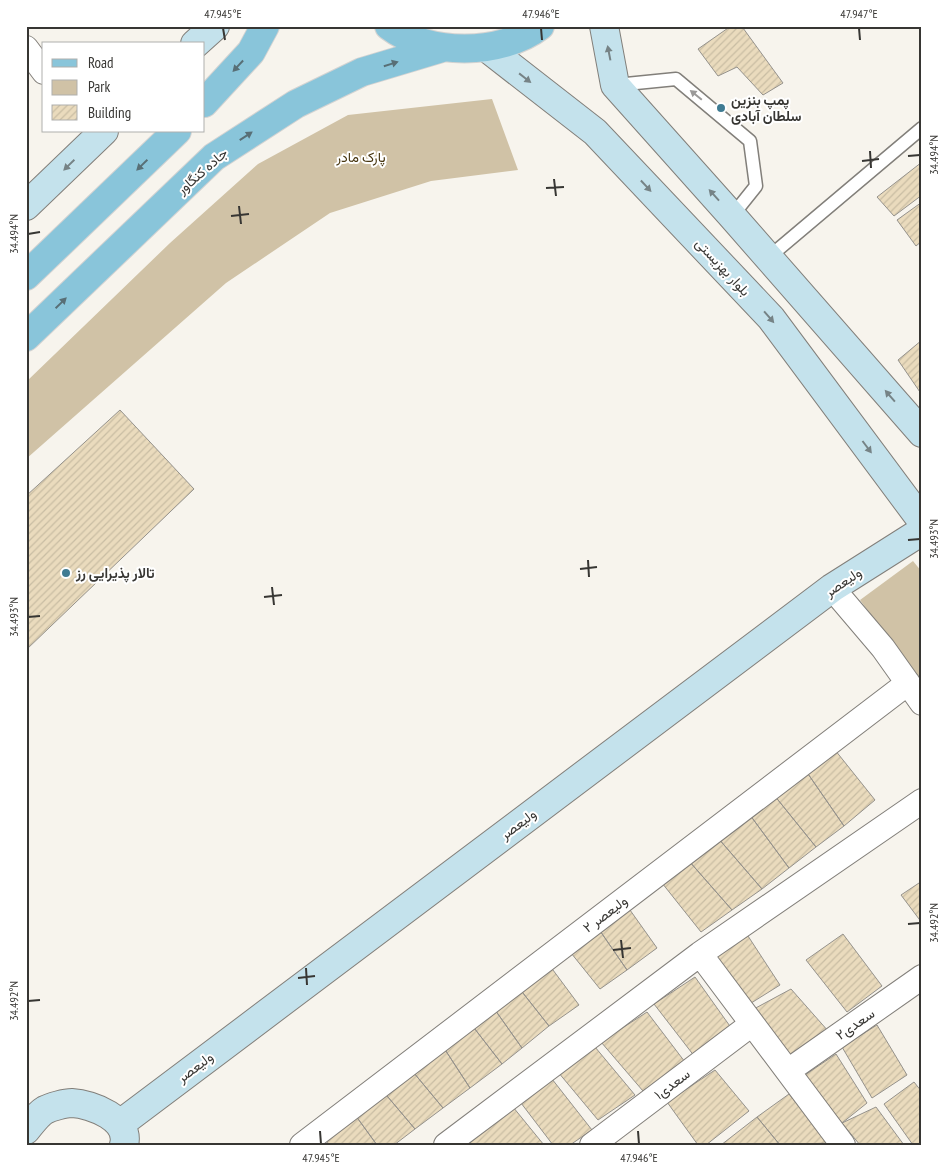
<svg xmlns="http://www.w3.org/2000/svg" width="948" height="1171" font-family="'PT Sans Narrow',Vazirmatn,sans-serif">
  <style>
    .park { fill: #d0c2a6 }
    .building { fill: url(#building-hatch); stroke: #95928c }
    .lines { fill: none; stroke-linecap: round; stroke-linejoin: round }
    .lane-casing { stroke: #827f7a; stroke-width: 15 }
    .street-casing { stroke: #827f7a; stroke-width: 26 }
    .secondary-casing { stroke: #827f7a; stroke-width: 30 }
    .primary-casing { stroke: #d3d3d2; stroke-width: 30 }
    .lane { stroke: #fff; stroke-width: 12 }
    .street { stroke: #fff; stroke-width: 24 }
    .secondary { stroke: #c4e2ec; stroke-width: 28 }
    .primary { stroke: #89c5da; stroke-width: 28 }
    .oneway { fill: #768386 }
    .oneway2 { fill: #586f76 }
    .oneway3 { fill: #9b9a99 }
    .ticks { fill: none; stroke: #373633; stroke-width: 2 }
    .poi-dot { fill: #3f7b92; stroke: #fff; stroke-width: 2 }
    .labels { text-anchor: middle; stroke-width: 4; stroke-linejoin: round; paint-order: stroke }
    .poi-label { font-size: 14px; font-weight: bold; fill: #373633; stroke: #fff; text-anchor: start }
    .park-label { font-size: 14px; fill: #473610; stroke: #fff }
    .street-label { font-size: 14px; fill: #373633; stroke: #fff }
    .neatline { fill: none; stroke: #373633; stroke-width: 2 }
    .ticks-label { font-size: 12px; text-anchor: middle; fill: #373633 }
  </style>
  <defs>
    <pattern id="building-hatch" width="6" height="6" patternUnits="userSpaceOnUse" patternTransform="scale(1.25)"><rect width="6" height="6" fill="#eadbbd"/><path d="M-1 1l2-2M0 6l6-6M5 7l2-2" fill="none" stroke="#c9bda3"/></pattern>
  </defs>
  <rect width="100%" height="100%" fill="#f7f4ed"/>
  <path class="park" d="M492 99 518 170 431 181 330 213 226 283 26 459V382L170 243 258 164 348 115Z
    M913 561 922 572V684L860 600Z"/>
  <path class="building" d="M731 26 743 28 783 83 763 95 737 67 718 76 698 49Z
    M922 162V195L894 216 877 197Z
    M922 202V241L916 246 897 220Z
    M922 340V395L898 360Z
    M120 410 194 489 26 650V496Z
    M835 750 875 800 844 826 806 771Z
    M806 771 844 826 816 847 774 795Z
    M774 795 816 847 789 868 750 815Z
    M750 815 789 868 762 889 718 838Z
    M718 838 762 889 732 910 689 861Z
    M689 861 732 910 701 932 662 883Z
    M922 881V923L901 895Z
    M625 903 657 948 627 970 596 925Z
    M596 925 627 970 600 989 567 948Z
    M843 934 882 986 847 1012 806 960Z
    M748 936 780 985 748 1005 715 956Z
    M550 966 579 1005 549 1026 519 988Z
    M695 977 732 1029 695 1057 654 1004Z
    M519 988 549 1026 522 1048 493 1007Z
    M791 989 829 1032 788 1057 752 1010Z
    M493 1007 522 1048 502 1064 471 1024Z
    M647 1012 685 1062 643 1091 601 1042Z
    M471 1024 502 1064 470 1088 442 1045Z
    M877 1025 907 1075 872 1098 842 1047Z
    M442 1045 470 1088 443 1108 409 1067Z
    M595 1047 635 1095 598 1120 558 1072Z
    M836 1054 867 1103 842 1123 805 1075Z
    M409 1067 443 1108 415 1129 382 1090Z
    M715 1070 749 1111 706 1145H698L667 1102Z
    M552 1079 592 1130 570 1145H553L521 1103Z
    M914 1082 922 1092V1145H913L884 1104Z
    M382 1090 415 1129 394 1145H377L353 1112Z
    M789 1094 829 1143 780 1145 757 1117Z
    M513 1107 544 1145H472L468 1140Z
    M876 1107 904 1145H860L842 1123Z
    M353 1112 377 1145H329L322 1135Z
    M757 1117 780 1145H721Z"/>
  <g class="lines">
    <g class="lane-casing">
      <path id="lane" d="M616 85 676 79 750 141 756 186 732 216
        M769 257 922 128"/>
    </g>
    <g class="street-casing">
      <path id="street" d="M26 48 44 72
        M832 588 883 648 922 703
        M700 954 843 1145
        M788 1071 922 977
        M302 1145 908 683
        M446 1145 700 954 922 801
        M592 1145 752 1024"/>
    </g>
    <g class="secondary-casing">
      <path id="secondary" d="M604 26 615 85 732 216 922 433
        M195 44 215 26
        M487 48 595 132 771 318 922 521
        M26 206 104 131
        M120 1124 832 588 922 531
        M26 1130C31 1124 38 1114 45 1110 51 1107 65 1103 72 1103 92 1104 131 1119 124 1145"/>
    </g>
    <g class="primary-casing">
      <path id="primary" d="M389 26C428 56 501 56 540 26
        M204 103 251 52 265 26
        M26 276 177 131
        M26 337 214 157 296 104 362 72 442 48"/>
    </g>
    <use href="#lane" class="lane"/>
    <use href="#street" class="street"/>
    <use href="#secondary" class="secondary"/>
    <use href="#primary" class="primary"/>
  </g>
  <defs><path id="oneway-solid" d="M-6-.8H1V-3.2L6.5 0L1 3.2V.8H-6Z" transform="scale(1.25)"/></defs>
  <g class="oneway">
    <use href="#oneway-solid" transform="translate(609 53) rotate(-101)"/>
    <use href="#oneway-solid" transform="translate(525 78) rotate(38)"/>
    <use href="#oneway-solid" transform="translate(69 165) rotate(136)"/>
    <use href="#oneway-solid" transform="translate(646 186) rotate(47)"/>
    <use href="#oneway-solid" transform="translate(714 195) rotate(-132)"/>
    <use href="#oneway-solid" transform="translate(769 317) rotate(49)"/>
    <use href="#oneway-solid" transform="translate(890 396) rotate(-131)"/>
    <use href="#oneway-solid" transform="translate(867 447) rotate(53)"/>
  </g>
  <g class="oneway2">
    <use href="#oneway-solid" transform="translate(391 64) rotate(-17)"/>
    <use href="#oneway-solid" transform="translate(238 66) rotate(133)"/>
    <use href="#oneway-solid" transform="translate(246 136) rotate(-33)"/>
    <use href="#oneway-solid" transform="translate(142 165) rotate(136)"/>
    <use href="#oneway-solid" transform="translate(61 303) rotate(-44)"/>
  </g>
  <use class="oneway3" href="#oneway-solid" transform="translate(696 95) rotate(-141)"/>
  <path class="ticks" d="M223 28 225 40M541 28 542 40M859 28 860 40M870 151 871 168M908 156 920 155M862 161 879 159M554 179 556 196M546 188 564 187M239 206 241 224M231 216 249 214M28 234 40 232M908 540 920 539M588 560 589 577M580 569 597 567M272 587 274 605M264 597 282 595M28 617 40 616M908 924 920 923M621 940 623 958M613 950 631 948M306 968 307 985M298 978 315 976M28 1001 40 1000M320 1131 321 1144M638 1131 639 1144"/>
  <g class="poi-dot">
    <circle cx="721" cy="108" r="5"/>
    <circle cx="66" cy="573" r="5"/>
  </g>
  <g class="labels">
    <g class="poi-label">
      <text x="731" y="105">پمپ بنزین<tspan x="731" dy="16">سلطان آبادی</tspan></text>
      <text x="76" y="578">تالار پذیرایی رز</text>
    </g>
    <g class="park-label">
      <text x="361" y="162">پارک مادر</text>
    </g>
    <g class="street-label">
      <text transform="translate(202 171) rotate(-41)" y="5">جاده کنگاور</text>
      <text transform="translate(723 267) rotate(47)" y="5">بلوار بهزیستی</text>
      <text transform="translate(843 582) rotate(-34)" y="5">ولیعصر</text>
      <text transform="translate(518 824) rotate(-37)" y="5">ولیعصر</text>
      <text transform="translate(605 914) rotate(-37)" y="5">ولیعصر ۲</text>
      <text transform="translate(855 1024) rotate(-35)" y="5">سعدی۲</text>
      <text transform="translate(195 1067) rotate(-37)" y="5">ولیعصر</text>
      <text transform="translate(672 1084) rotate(-37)" y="5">سعدی۱</text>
    </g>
  </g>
  <rect width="948" height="1171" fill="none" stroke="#ffffff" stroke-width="55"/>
  <rect x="42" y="42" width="162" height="90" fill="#ffffff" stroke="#afafad"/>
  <rect x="52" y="59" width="25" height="8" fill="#89c5da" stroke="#afafad"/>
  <text x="88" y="68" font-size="15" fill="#373633">Road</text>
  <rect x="52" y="80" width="25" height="15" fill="#d0c2a6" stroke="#afafad"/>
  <text x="88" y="92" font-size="15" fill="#373633">Park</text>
  <rect x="52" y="105" width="25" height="15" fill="url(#building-hatch)" stroke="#afafad"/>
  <text x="88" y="118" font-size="15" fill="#373633">Building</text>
  <rect x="28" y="28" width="892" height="1116" class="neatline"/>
  <g class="ticks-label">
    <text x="223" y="18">47.945°E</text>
    <text x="541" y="18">47.946°E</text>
    <text x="859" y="18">47.947°E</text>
    <text transform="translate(934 155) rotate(-90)" y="4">34.494°N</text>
    <text transform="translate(14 234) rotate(-90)" y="4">34.494°N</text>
    <text transform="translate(934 539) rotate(-90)" y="4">34.493°N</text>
    <text transform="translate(14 617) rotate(-90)" y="4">34.493°N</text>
    <text transform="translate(934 923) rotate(-90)" y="4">34.492°N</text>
    <text transform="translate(14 1001) rotate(-90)" y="4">34.492°N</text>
    <text x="321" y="1162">47.945°E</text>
    <text x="639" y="1162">47.946°E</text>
  </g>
</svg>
